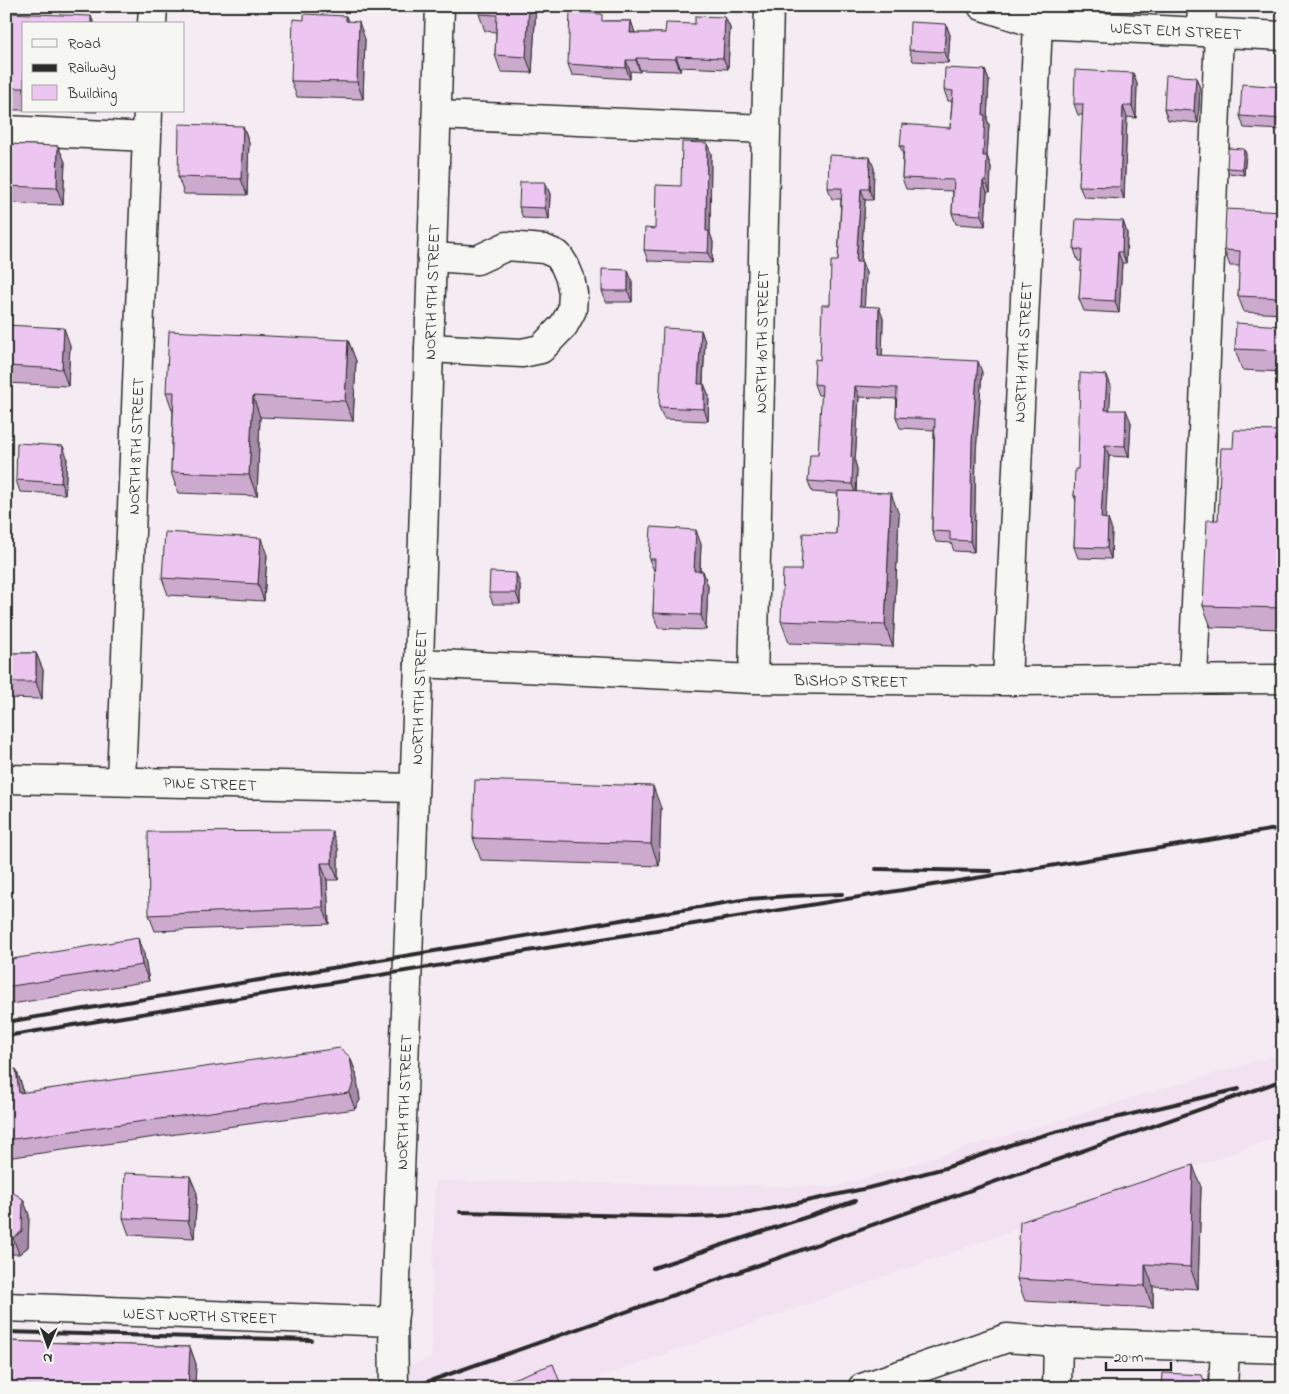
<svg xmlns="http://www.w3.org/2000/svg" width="1289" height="1394" font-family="'Indie Flower',sans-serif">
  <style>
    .built { fill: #f2e1f1 }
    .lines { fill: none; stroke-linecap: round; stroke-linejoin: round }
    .minor-casing { stroke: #2b2b2b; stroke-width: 31 }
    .major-casing { stroke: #2b2b2b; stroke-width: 31 }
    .minor { stroke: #f6f6f2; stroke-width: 28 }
    .major { stroke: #f6f6f2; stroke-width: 28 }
    .rail { stroke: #2b2b2b; stroke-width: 4 }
    .wall { fill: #cbaace; stroke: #2b2b2b }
    .shaded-wall { fill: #a58ba8; stroke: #2b2b2b }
    .building { fill: #ecc6f0; stroke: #2b2b2b }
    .labels { text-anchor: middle; stroke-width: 4; stroke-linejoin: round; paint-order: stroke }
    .street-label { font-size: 16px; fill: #2b2b2b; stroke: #f6f6f2 }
  </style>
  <rect width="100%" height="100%" fill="#f4ecf2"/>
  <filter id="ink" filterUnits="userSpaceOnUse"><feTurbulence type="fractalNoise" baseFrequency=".02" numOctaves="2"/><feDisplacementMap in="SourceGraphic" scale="10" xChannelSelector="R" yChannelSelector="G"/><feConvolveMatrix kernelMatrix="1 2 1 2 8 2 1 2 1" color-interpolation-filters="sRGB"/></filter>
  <g filter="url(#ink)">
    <path class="built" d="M1283 1053V1135L570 1388H347L431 1358 435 1181 835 1187Z"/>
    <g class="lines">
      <g class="minor-casing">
        <path id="minor" d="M982 6 1038 24 1283 36
          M152 24 153 6
          M1201 32 1202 6
          M437 115 766 129
          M6 130 147 137
          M429 348 522 353 541 349 564 325 572 310 573 293 570 278 565 266 558 255 544 249 507 246 477 260 432 257
          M419 663 753 679 1007 681 1283 679
          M753 679 769 6
          M1193 680 1219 33
          M1007 681 1038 24
          M6 779 414 788
          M121 780 148 111
          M6 1307 393 1322
          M862 1388 1007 1338 1058 1342 1283 1349
          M1057 1388 1058 1342
          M1223 1388 1225 1348"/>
      </g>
      <g class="major-casing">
        <path id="major" d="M394 1388 393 1322 395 1307 419 663 440 6"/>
      </g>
      <use href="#minor" class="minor"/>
      <use href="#major" class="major"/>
      <path class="rail" d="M876 869 991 871
        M6 1022 748 899 789 896 842 894
        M6 1036 1283 828
        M460 1212 695 1217 721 1216 750 1213 868 1188 945 1168 1013 1144 1055 1132 1239 1089
        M653 1268 855 1201
        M6 1332 311 1340
        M410 1388 1283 1080"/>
    </g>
    <path class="wall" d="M536 6 532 73 501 72 495 55 496 32 485 31 479 14Z
      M6 13 24 24V110H6Z
      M346 16 348 21 365 39 363 99 297 97 291 81 304 20Z
      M725 17 730 28 728 69 680 67V71L640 70V72L630 71V79L572 75 568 64 605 21H631L635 33H665L695 24Z
      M946 24 950 35 948 63 913 61 909 50Z
      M985 70 989 81 987 119 989 125 987 156 991 167 990 192H987L985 226 956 224 952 213 953 191 906 189 902 178 903 155 900 146 950 128 952 101H948L944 90Z
      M1133 73 1137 84 1136 118 1127 117 1124 199 1084 197 1079 186 1083 115H1078L1074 104Z
      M1283 87V130L1244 128 1240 116Z
      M1200 88 1198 123 1168 120 1164 109Z
      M60 111H97V112Z
      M243 126 249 142 247 195 184 194 178 177Z
      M6 144 58 146 65 162 63 205 6 203Z
      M1244 149 1246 154 1244 175 1229 173 1227 168Z
      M711 153 710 233 713 242 712 263 648 261 644 250 655 229 681 186Z
      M874 168 873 200H865L861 262 866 273 864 306 883 318 882 357 982 372 976 452 974 552 954 551 951 543 936 542 932 531 934 430 900 428 896 417 897 399 859 397 855 462 857 469 856 491 899 515 893 647 789 643 781 621 801 570 836 534 838 494 812 492 808 481 818 455 822 395H818L814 384 820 360 838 261 841 199H832L828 188Z
      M545 182 550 194 549 219 523 218 519 207Z
      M1283 212V314L1244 312 1238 296 1240 266H1230L1224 250Z
      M1123 221 1127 233 1126 263H1122L1119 313 1084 311 1079 299 1082 261H1078L1074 249Z
      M632 281V302H606L602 291Z
      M6 325 70 345 68 386 6 383Z
      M1283 326V372L1242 370 1235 349Z
      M701 330 705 342 703 384H704L709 396 708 421 664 419 659 407Z
      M348 340 356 361 353 421 260 417 257 496 178 493 171 472 173 412 166 392Z
      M1111 386 1109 410 1131 422 1129 457 1109 456 1105 518 1112 530 1111 559 1078 558 1074 547 1076 501 1074 496 1078 469Z
      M1283 431V629L1211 627 1203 606 1218 520 1233 448Z
      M67 457 65 494 20 492 16 480Z
      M701 544 700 571H703L708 586 706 630 658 628 653 613 655 573 649 559Z
      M267 555 264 601 168 595 162 578Z
      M520 584V604H493L489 593Z
      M6 653H36L43 670 42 699 6 698Z
      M661 808 659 866 481 860 473 838Z
      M338 848V880H327L329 924 155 931 149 915Z
      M144 954 149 981 6 1005V960Z
      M350 1057 356 1073 360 1100 355 1109 6 1158V1071L16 1069 22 1086 23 1093Z
      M1201 1187 1198 1289 1153 1286V1308L1025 1301 1017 1279Z
      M6 1191 23 1199 29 1215 28 1247 19 1254H6Z
      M197 1193 194 1238 129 1235 123 1218Z
      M6 1341 190 1347 196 1364 195 1388H6Z"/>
    <path class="shaded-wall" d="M529 6H536L532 73 526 57Z
      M91 16 94 24H91Z
      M725 17 730 28 728 69 723 58Z
      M631 21 635 33H630Z
      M359 22 365 39 363 99 357 82Z
      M946 24 950 35 948 63 944 52Z
      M676 56 680 67V71L676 59Z
      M636 58 640 70V72L636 60Z
      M626 60 630 71V79L626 68Z
      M985 70 989 81 987 119 989 125 987 156 991 167 990 192 986 181 983 156V115Z
      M1133 73 1137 84 1136 118 1132 106Z
      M1196 77 1200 88 1198 123 1194 111Z
      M1123 106 1127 117 1124 199 1120 187Z
      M243 126 249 142 247 195 241 179Z
      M707 143 711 153 710 233 713 242 712 263 708 253 706 231Z
      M58 146 65 162 63 205 57 188Z
      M1244 149 1246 154 1244 175 1242 169Z
      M870 157 874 168 873 200 869 189Z
      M983 181 987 192 985 226 981 215Z
      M545 182 550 194 549 219 545 208Z
      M861 189 865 200 860 273 856 262Z
      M1123 221 1127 233 1126 263 1122 252Z
      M1118 252 1122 263 1119 313 1115 301Z
      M862 262 866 273 864 317 860 306Z
      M628 270 632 281V302L628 291Z
      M879 307 883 318 882 367 878 356Z
      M64 328 70 345 68 386 62 369Z
      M701 330 705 342 702 395 698 384Z
      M348 340 356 361 353 421 345 401Z
      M978 361 982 372 976 452 974 552 970 541 972 441Z
      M1107 375 1111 386 1109 421 1105 410Z
      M704 384 709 396 708 421 704 409Z
      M855 386 859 397 855 462 857 469 856 495 852 484 851 457Z
      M253 396 260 417 257 496 249 475Z
      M1126 410 1131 422 1129 457 1125 446Z
      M1105 445 1109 456 1105 530 1101 518Z
      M63 446 67 457 65 494 61 483Z
      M891 493 899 515 893 647 885 625Z
      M1108 519 1112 530 1111 559 1107 548Z
      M696 530 701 544 699 586 694 571Z
      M261 538 267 555 264 601 258 584Z
      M703 571 708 586 706 630 701 615Z
      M516 573 520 584V604L516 593Z
      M36 653 43 670 42 699 36 682Z
      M653 786 661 808 659 866 651 844Z
      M332 831 338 848V880L332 863Z
      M321 863 327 880 329 924 323 907Z
      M138 938 144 954 149 981 142 965Z
      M350 1057 356 1073 360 1100 355 1109 349 1093Z
      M16 1069 22 1086 25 1110 19 1093Z
      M1193 1165 1201 1187 1198 1289 1190 1267Z
      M190 1176 197 1193 194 1238 188 1221Z
      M23 1199 29 1215 28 1247 19 1254 13 1238Z
      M1145 1264 1153 1286V1308L1145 1286Z
      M190 1347 196 1364 195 1388H188Z
      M1204 1380 1207 1388H1204Z"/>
    <path class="building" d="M480 6H529L526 57 495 55 497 15 479 14Z
      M570 12 602 14V21H631L630 33H665L666 23 695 24V16L725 17 723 58 676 56V59L636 58V60H626V68L568 64Z
      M6 13 91 16V24H24V88H6Z
      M304 14 346 16V21L359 22 357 82 291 81 293 19 304 20Z
      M910 22 946 24 944 52 909 50Z
      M945 68 985 70 983 115H985L983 156H987L986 181H983L981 215 952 213 954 180 902 178 904 146H900L902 124 950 128 953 91 944 90Z
      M1075 70 1133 73 1132 106H1123L1120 187 1079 186 1083 104H1074Z
      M1166 75 1196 77 1194 111 1164 109Z
      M1242 84 1283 87V119L1240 116Z
      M179 124 243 126 241 179 178 177Z
      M682 142 707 143 706 231H709L708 253 644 250 645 228 655 229 656 185 681 186Z
      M6 144 58 146 57 188 6 186Z
      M1228 148 1244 149 1242 169 1227 168Z
      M829 155 870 157 869 189H861L856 262H862L860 306 879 307 878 356 978 361 972 441 970 541 950 540V532L932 531 935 419 896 417 897 388 855 386 851 457 853 458 852 484 808 481 810 455H818L822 385 814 384 815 359 820 360 822 305H830L831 261H838L842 188H828Z
      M520 182H545V208L519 207Z
      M1226 209 1283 212V298L1238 296 1240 251 1224 250Z
      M1076 219 1123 221 1122 252H1118L1115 301 1079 299 1082 250 1074 249Z
      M602 269 628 270V291H602Z
      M1236 323 1283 326V351L1235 349Z
      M6 325 64 328 62 369 6 366Z
      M663 328 701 330 698 384H704V409L659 407Z
      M169 331 348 340 345 401 253 396 249 475 171 472 174 392H166Z
      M1080 373 1107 375 1105 410H1126L1125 446 1105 445 1101 518 1108 519 1107 548 1074 547 1076 496H1074L1075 469H1078Z
      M1234 430 1283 431V608L1203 606 1207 520H1218L1221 448H1233Z
      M17 443 63 446 61 483 16 480Z
      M838 491 891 493 885 625 781 621 783 570H801L803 533 836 534Z
      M651 527 696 530 694 571H703L701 615 653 613 655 559H649Z
      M165 532 261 538 258 584 162 578Z
      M490 572 516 573V593H489Z
      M6 653H36V682H6Z
      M475 780 653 786 651 844 473 838Z
      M332 831V863H321L323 907 149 915 148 832Z
      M138 938 142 965 6 987V960Z
      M340 1048 350 1057 354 1083 349 1093 6 1140V1071L16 1069 19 1093Z
      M1193 1165 1190 1267 1145 1264V1286L1017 1279 1020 1222Z
      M125 1173 190 1176 188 1221 123 1218Z
      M6 1191H11L23 1199 22 1231 13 1238 6 1237Z
      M6 1341 190 1347 188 1388H80L6 1385Z
      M553 1364 562 1388H488Z
      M1163 1373 1202 1375 1204 1380V1388H1162Z"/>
  </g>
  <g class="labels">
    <g class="street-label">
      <text transform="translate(1176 30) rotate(3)" y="6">WEST ELM STREET</text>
      <text transform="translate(431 292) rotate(-88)" y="6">NORTH 9TH STREET</text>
      <text transform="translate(761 342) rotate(-89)" y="6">NORTH 10TH STREET</text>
      <text transform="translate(1022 352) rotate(-87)" y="6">NORTH 11TH STREET</text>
      <text transform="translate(135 446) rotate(-88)" y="6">NORTH 8TH STREET</text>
      <text transform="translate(851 680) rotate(1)" y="6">BISHOP STREET</text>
      <text transform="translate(418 697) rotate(-88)" y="6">NORTH 9TH STREET</text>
      <text transform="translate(210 783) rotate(2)" y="6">PINE STREET</text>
      <text transform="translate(403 1102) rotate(-88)" y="6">NORTH 9TH STREET</text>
      <text transform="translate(200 1315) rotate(2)" y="6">WEST NORTH STREET</text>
    </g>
  </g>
  <rect width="1289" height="1394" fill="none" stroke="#f6f6f2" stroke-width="25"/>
  <rect x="12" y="12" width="1264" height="1369" fill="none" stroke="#2b2b2b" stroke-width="2" filter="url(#ink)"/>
  <rect x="22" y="22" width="162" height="90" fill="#f6f6f2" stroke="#a5a5a2"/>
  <rect x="32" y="39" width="25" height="8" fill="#f6f6f2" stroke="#a5a5a2"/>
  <text x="68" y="48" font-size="15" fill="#2b2b2b">Road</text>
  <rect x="32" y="64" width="25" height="8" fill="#2b2b2b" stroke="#a5a5a2"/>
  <text x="68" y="72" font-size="15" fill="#2b2b2b">Railway</text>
  <rect x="32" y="85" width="25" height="15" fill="#ecc6f0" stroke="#a5a5a2"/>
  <text x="68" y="98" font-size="15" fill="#2b2b2b">Building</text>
  <g transform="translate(48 1346) rotate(182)" stroke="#f6f6f2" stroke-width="4" paint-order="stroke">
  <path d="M0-4L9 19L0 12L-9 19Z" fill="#2b2b2b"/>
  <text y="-8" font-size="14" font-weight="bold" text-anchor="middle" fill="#2b2b2b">N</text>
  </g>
  <path d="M1106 1362v8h65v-8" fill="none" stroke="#2b2b2b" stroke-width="2.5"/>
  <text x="1114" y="1362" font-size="15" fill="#2b2b2b" stroke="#f6f6f2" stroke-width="4" paint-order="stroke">20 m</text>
</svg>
